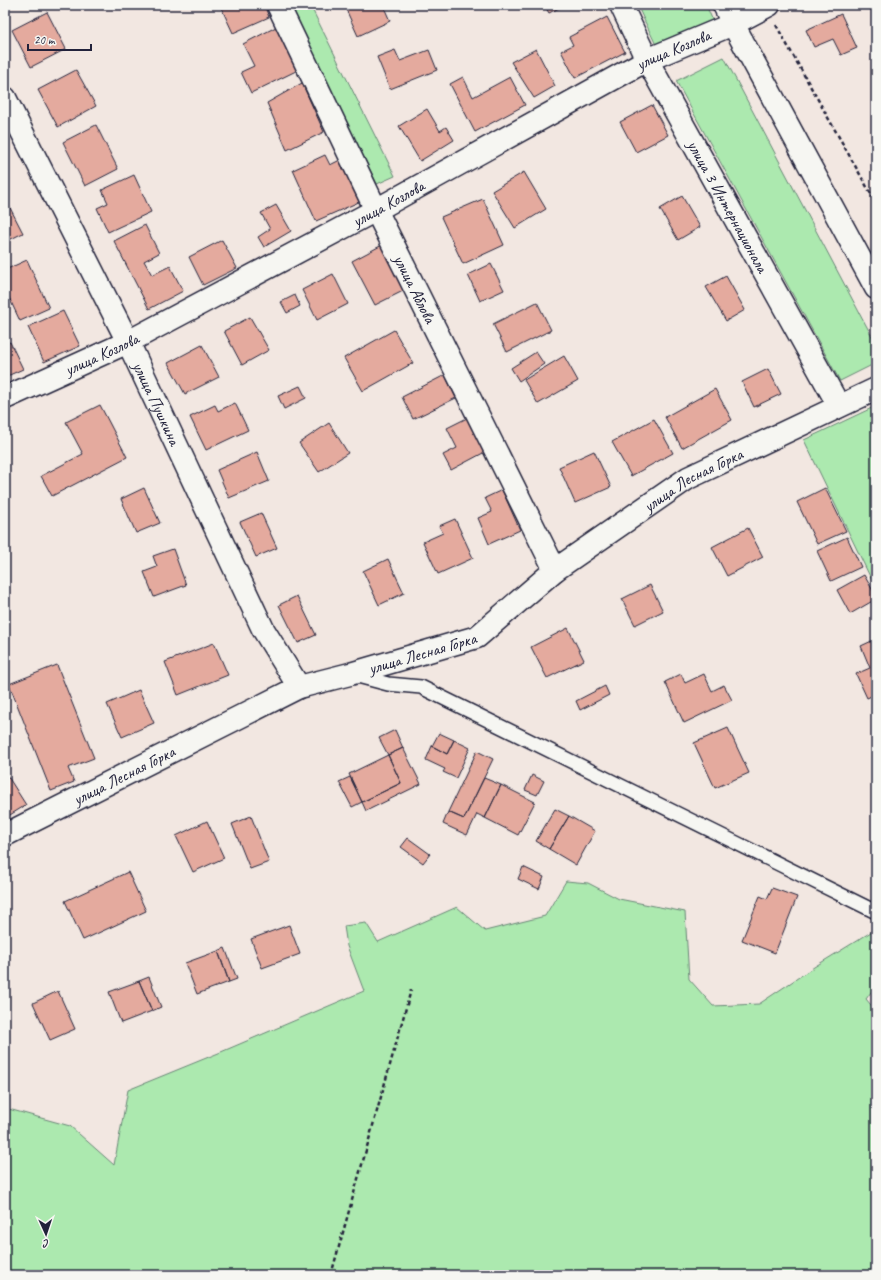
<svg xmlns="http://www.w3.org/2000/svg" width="881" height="1280" font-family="Caveat,sans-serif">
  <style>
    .green { fill: #ace9af; stroke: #678675 }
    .building { fill: #e4aa9e; stroke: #22223b }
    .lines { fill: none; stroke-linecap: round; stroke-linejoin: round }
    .lane-casing { stroke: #22223b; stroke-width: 16 }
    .street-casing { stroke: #22223b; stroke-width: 25 }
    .secondary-casing { stroke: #22223b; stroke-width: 25 }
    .path { stroke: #22223b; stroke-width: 2.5; stroke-dasharray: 4 3; stroke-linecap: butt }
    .lane { stroke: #f6f6f2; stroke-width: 13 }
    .street { stroke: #f6f6f2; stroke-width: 22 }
    .secondary { stroke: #f6f6f2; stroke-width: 22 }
    .labels { text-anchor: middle; stroke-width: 3; stroke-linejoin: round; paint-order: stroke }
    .street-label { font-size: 17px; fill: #22223b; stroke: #f6f6f2 }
  </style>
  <rect width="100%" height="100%" fill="#f2e7e1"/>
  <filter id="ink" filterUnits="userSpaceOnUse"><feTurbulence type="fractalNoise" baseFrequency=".025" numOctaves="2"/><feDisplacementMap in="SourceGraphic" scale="8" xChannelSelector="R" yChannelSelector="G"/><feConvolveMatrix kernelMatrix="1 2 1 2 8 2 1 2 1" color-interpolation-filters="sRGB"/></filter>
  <g filter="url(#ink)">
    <path class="green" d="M289 5H310L395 176 377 184Z
      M637 5H706L713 21 657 47Z
      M724 57 876 344V363L840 381 676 81Z
      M876 406V589L804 440Z
      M566 881 588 883 619 899 685 912 689 979 713 1006 759 1004 814 967 871 932 876 934V989L874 988 866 999 876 1011V1275H5V1108L70 1126 114 1165 128 1090 221 1052 364 991 347 946 344 926 366 923 378 942 457 907 485 931 545 916Z"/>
    <path class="building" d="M220 5H264L269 17 233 33Z
      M344 5H362L363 8 369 5H383L390 21 358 36Z
      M544 5H565L549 13Z
      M47 12 66 49 31 67 12 30Z
      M841 14 857 48 841 55 833 39 814 47 806 30Z
      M607 17 625 52 575 78 561 51 573 45 569 37Z
      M276 27 298 70 251 93 241 72 254 66 243 44Z
      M536 49 555 86 534 98 511 62Z
      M395 50 400 61 429 50 437 70 390 89 377 57Z
      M76 70 96 106 58 127 38 90Z
      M463 77 473 97 510 77 525 105 475 132 450 84Z
      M302 83 324 132 287 150 267 103Z
      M652 105 668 135 636 152 620 122Z
      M427 109 440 131 446 127 454 140 420 161 399 126Z
      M96 125 118 169 85 186 63 142Z
      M325 155 330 165 342 159 361 201 316 221 293 170Z
      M524 172 546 209 515 228 492 191Z
      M134 175 151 212 108 232 97 208 108 203 102 190Z
      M682 196 700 227 678 240 660 209Z
      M483 199 504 245 463 264 441 217Z
      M7 202 23 233 5 242V203Z
      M276 205 291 231 264 247 258 237 270 229 261 213Z
      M145 225 159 253 144 261 152 275 170 266 183 291 149 309 114 241Z
      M222 240 237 268 203 285 189 257Z
      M384 244 407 289 375 305 352 261Z
      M27 260 49 308 20 321 5 289V270Z
      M491 264 504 290 480 301 468 275Z
      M333 274 348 304 317 320 302 290Z
      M726 276 745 310 726 321 706 287Z
      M295 295 300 306 287 313 281 302Z
      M537 302 551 330 507 352 493 324Z
      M63 311 80 346 44 362 28 327Z
      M250 317 269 350 242 365 224 331Z
      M394 330 413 363 363 391 344 358Z
      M10 342 23 369 5 377V344Z
      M202 345 219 377 185 394 168 363Z
      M536 352 544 364 519 381 511 368Z
      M564 356 578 381 538 404 524 380Z
      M768 369 781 394 754 407 742 382Z
      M445 375 456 398 413 419 402 397Z
      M300 386 306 398 284 409 278 396Z
      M715 389 732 420 682 448 665 417Z
      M235 403 248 430 206 450 190 417 215 405 218 411Z
      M100 405 127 457 52 496 41 476 83 454 66 422Z
      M467 418 485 452 451 470 443 455 457 448 447 428Z
      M654 419 673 453 631 476 612 442Z
      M329 423 348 453 319 472 299 443Z
      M594 451 611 487 575 503 559 467Z
      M257 452 269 481 229 498 217 470Z
      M144 488 160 523 136 533 121 499Z
      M825 488 846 531 817 544 797 502Z
      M502 490 520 530 489 544 478 518 492 512 485 498Z
      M261 513 277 548 256 557 240 522Z
      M455 519 473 558 438 574 423 542 443 533 439 526Z
      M748 528 763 557 727 576 712 547Z
      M847 537 861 567 831 581 817 551Z
      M173 549 186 585 154 597 144 572 157 567 153 556Z
      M388 559 404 593 379 605 363 571Z
      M864 575 876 596V599L850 614 837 590Z
      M650 585 663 611 635 625 622 599Z
      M297 596 316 635 298 643 279 605Z
      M568 628 584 660 547 678 531 647Z
      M876 639V694L867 698 856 674 870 668 861 646Z
      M214 643 228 675 178 695 165 662Z
      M57 665 94 758 68 768 74 782 51 791 9 684Z
      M681 674 685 683 704 674 712 691 724 685 732 700 684 723 665 682Z
      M605 686 609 695 580 710 576 701Z
      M139 690 154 723 122 737 107 704Z
      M728 728 749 773 715 788 694 743Z
      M395 730 403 748 388 755 379 738Z
      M439 733 454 740 447 754 432 746Z
      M454 740 470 748 456 778 443 772 445 769 426 760 432 746 447 754Z
      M403 748 421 784 366 811 362 802 401 783 388 755Z
      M477 751 493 759 464 819 448 812Z
      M388 755 401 783 362 802 349 774Z
      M5 772 26 805 5 818Z
      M532 775 544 781 537 795 525 790Z
      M350 777 362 802 352 807 339 782Z
      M484 778 501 785 485 818 477 814 467 835 443 824 448 812 464 819Z
      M501 785 535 802 518 835 485 818Z
      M555 809 569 816 549 849 536 841Z
      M251 816 269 862 250 869 232 824Z
      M569 816 595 831 576 865 549 849Z
      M207 821 224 858 193 872 176 836Z
      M408 838 430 854 423 863 401 847Z
      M523 867 544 877 539 889 518 879Z
      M128 872 146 911 83 940 65 901Z
      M772 888 797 897 775 953 742 940 760 896 767 899Z
      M289 925 300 954 262 968 251 939Z
      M225 948 237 979 229 982 218 951Z
      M218 951 229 982 197 994 185 963Z
      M149 977 161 1007 152 1011 139 981Z
      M139 981 152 1011 121 1023 109 992Z
      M58 991 75 1029 50 1040 33 1003Z"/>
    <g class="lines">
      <g class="lane-casing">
        <path id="lane" d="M354 675 388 684 421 687 876 912"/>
      </g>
      <g class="street-casing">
        <g id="street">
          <path id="s1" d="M278 5 376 210 555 570"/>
          <path id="s2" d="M621 5 647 60 839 406"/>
          <path id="s3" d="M5 98 128 342 263 629 299 687"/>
          <path id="s4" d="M5 398 128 342 376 210 647 60 733 24 769 5"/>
          <path id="s5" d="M5 835 299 687 350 674 477 637 555 570 688 478 876 389"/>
        </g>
      </g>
      <g class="secondary-casing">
        <path id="secondary" d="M724 5 733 24 876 288"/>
      </g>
      <path class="path" d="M776 25 876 203
        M331 1275 411 990"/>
      <use href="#lane" class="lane"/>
      <use href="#street" class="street"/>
      <use href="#secondary" class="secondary"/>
    </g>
  </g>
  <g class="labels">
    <g class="street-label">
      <text dy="6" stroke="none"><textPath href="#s4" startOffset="754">улица Козлова</textPath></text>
      <text dy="6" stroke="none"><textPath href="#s4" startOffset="430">улица Козлова</textPath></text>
      <text dy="6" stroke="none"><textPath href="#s2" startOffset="228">улица 3 Интернационала</textPath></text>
      <text dy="6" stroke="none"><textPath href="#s1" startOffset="315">улица Аблова</textPath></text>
      <text dy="6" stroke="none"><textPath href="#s4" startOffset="106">улица Козлова</textPath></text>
      <text dy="6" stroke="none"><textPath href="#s3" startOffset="341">улица Пушкина</textPath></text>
      <text dy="6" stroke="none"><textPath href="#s5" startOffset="782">улица Лесная Горка</textPath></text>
      <text dy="6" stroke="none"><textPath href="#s5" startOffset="457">улица Лесная Горка</textPath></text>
      <text dy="6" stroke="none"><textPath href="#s5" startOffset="133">улица Лесная Горка</textPath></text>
    </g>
  </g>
  <rect width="881" height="1280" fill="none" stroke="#f6f6f2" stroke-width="20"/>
  <rect x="10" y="10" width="861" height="1260" fill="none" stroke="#22223b" stroke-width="1.5" filter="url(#ink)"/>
  <g transform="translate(46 1234) rotate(177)" stroke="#f6f6f2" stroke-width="3" paint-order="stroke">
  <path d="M0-3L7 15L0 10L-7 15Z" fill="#22223b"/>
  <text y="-6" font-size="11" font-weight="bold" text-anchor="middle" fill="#22223b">С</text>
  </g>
  <path d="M28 44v6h63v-6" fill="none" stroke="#22223b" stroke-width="2"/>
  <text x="34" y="44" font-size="12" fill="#22223b" stroke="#f6f6f2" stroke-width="3" paint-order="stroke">20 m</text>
</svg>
